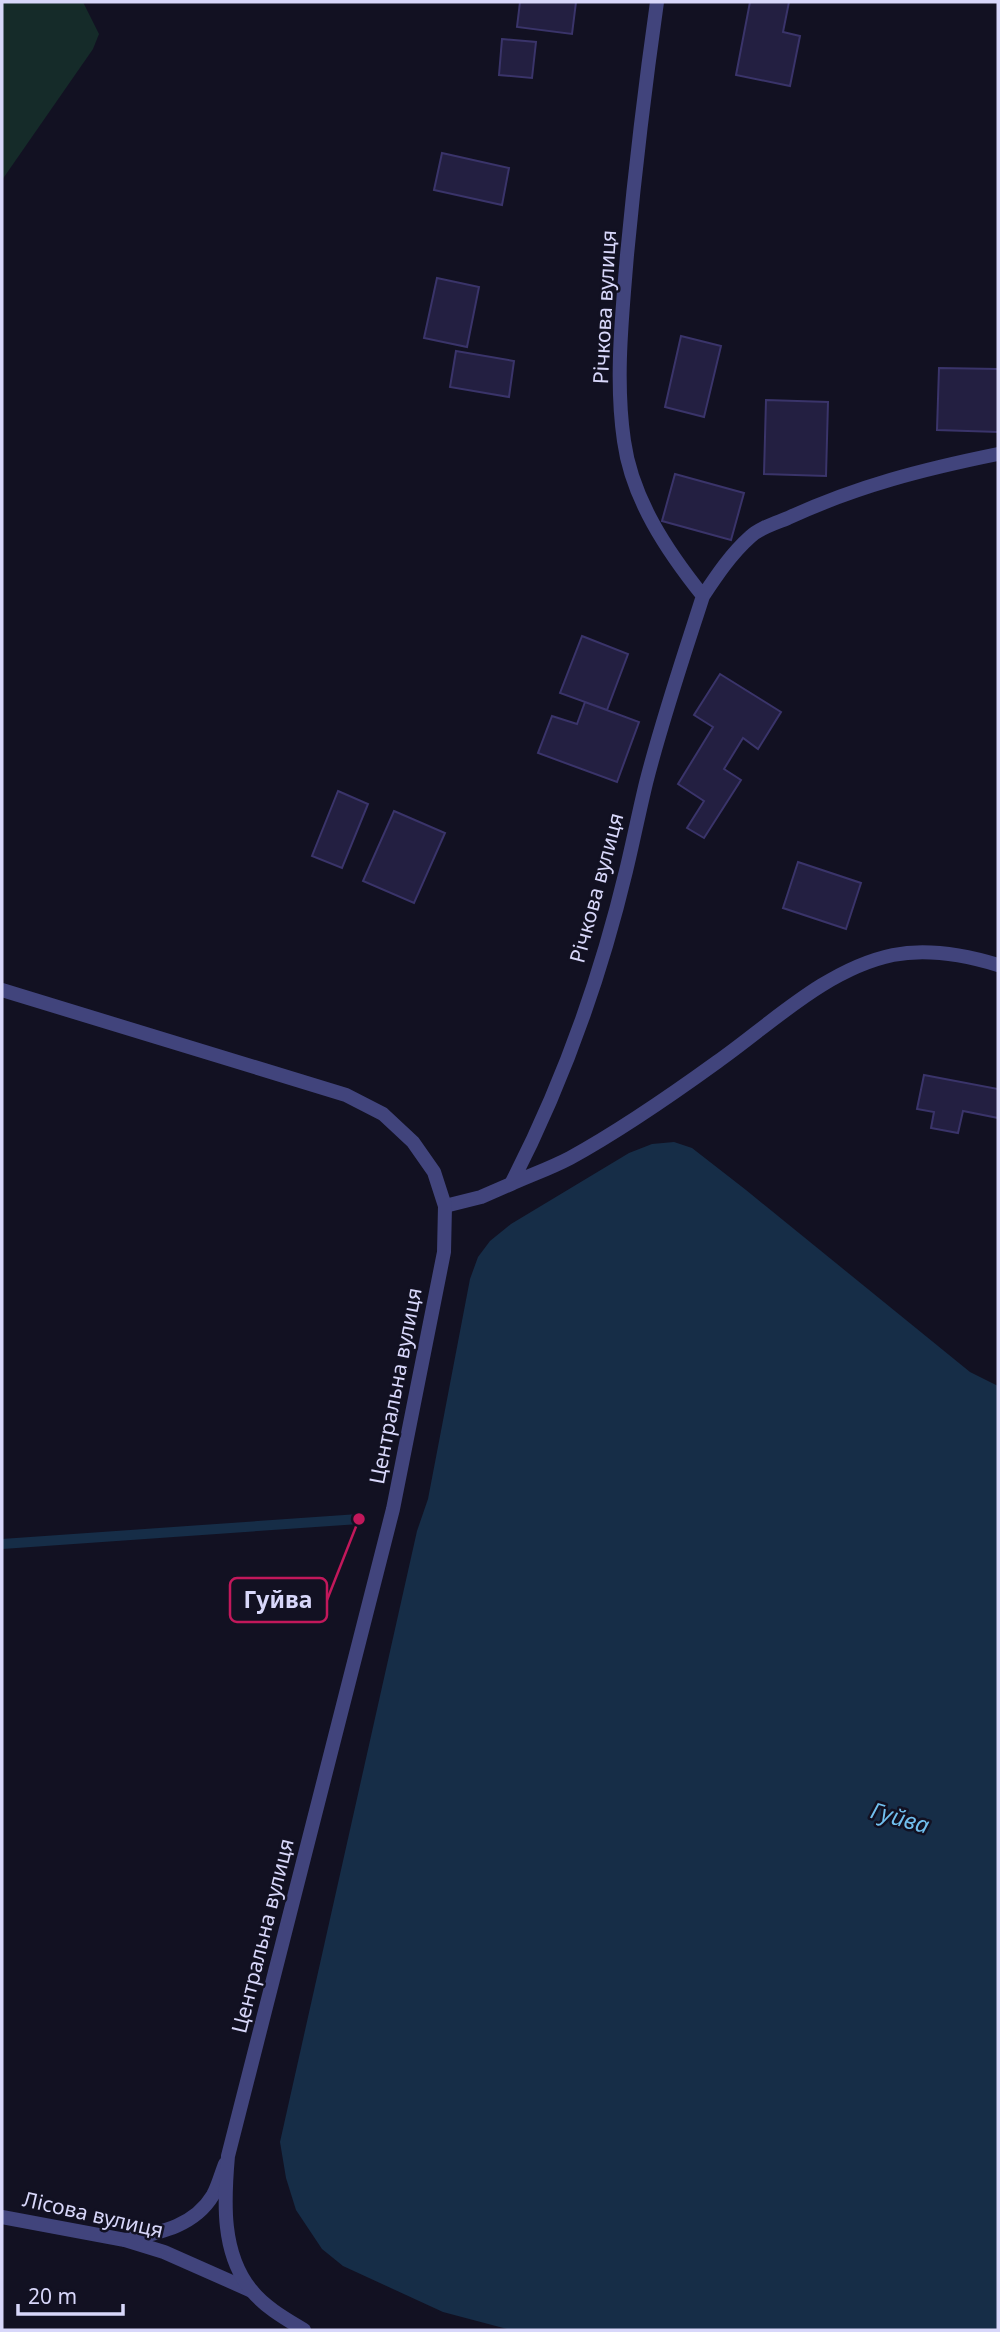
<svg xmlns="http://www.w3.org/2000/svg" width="1000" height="2332" font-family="'Noto Sans',sans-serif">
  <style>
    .green { fill: #152b29 }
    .water { fill: #162d47 }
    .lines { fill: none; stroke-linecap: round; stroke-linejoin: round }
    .stream { stroke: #162d47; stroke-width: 10 }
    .building { fill: #231f41; stroke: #3a346a; stroke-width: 2 }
    .service { stroke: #41447c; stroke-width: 14 }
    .minor { stroke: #41447c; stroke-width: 14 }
    .tertiary { stroke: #41447c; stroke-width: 14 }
    .labels { text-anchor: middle; stroke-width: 5; stroke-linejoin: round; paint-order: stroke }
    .street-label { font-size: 21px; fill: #d8d7fa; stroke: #121122 }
    .water-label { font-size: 23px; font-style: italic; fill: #71bfee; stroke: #121122 }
    .leader { fill: none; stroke: #c2185b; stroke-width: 2.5 }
    .callout-dot { fill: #c2185b; stroke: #121122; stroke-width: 2.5 }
    .callout { fill: #121122; stroke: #c2185b; stroke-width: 2.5 }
    .callout-label { font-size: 23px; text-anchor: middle; font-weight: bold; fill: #d8d7fa }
  </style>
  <rect width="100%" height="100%" fill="#121122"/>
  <path class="green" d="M2 2H83L99 34 93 49 2 180Z"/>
  <path class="water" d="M674 1142 692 1148 746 1190 970 1372 998 1386V2330H511L443 2312 343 2266 322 2249 296 2210 286 2178 280 2142 417 1531 428 1499 470 1279 478 1257 490 1241 511 1224 629 1153 652 1144Z"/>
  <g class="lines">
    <path class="stream" d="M2 1544 359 1519"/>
  </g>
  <path class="building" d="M520 2H576L572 34 517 27Z
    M750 2H789L783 32 800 36 790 86 736 75Z
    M502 39 536 42 532 78 499 75Z
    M442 153 509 168 502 205 434 190Z
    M437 278 479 287 467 347 424 338Z
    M681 336 721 346 704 417 665 407Z
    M456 351 514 361 509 397 450 387Z
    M939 368 998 369V432L937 430Z
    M766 400 828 402 826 476 764 474Z
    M675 474 744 493 731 540 662 521Z
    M582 636 628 654 607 710 560 693Z
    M720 674 781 712 758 749 743 738 724 769 741 780 704 838 687 828 704 801 678 784 713 727 694 715Z
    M585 702 639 722 617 782 538 753 552 716 577 724Z
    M338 791 368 804 342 868 312 856Z
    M394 811 445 833 414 903 363 881Z
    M798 862 861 883 846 929 783 908Z
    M924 1075 998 1089V1118L963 1111 958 1133 931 1128 934 1112 917 1109Z"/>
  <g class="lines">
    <path class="service" d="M125 2240C158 2233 194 2227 213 2195 218 2186 221 2174 225 2164"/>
    <path class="minor" d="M703 596C717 575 731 554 750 537 759 528 776 523 788 518 857 486 924 469 998 454
      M511 1184C531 1175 551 1168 570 1158 621 1130 670 1096 717 1062 771 1024 826 969 893 955 929 948 965 955 998 965
      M445 1206 481 1197 511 1184C562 1085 600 979 626 871 633 842 639 812 646 783 662 720 683 658 703 596 667 551 632 499 624 441 615 380 622 317 627 255 635 171 645 86 657 2
      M2 2217 125 2240 164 2252 252 2291"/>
    <path class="tertiary" d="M2 990 346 1095 383 1114 413 1142 434 1172 445 1206 444 1252 393 1509 228 2156C224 2201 221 2254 252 2291 266 2308 286 2319 304 2330"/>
  </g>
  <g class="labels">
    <g class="street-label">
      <text transform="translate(605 307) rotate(-87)" y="7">Річкова вулиця</text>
      <text transform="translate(597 888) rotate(-75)" y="7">Річкова вулиця</text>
      <text transform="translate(396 1386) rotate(-79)" y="7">Центральна вулиця</text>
      <text transform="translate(263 1936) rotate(-76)" y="7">Центральна вулиця</text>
      <text transform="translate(93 2215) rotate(13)" y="7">Лісова вулиця</text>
    </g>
    <g class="water-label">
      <text transform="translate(900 1818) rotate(16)" y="8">Гуйва</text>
    </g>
  </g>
  <path class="leader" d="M359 1519L327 1600"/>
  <circle class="callout-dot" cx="359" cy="1519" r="7"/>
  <rect class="callout" x="230" y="1578" width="97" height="44" rx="7"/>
  <g class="callout-label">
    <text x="278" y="1608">Гуйва</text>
  </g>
  <rect width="1000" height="2332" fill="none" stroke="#d8d7fa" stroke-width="7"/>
  <path d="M18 2304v10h105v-10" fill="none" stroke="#d8d7fa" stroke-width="3.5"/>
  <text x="28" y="2304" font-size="21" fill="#d8d7fa" stroke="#121122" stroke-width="5" paint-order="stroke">20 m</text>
</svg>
